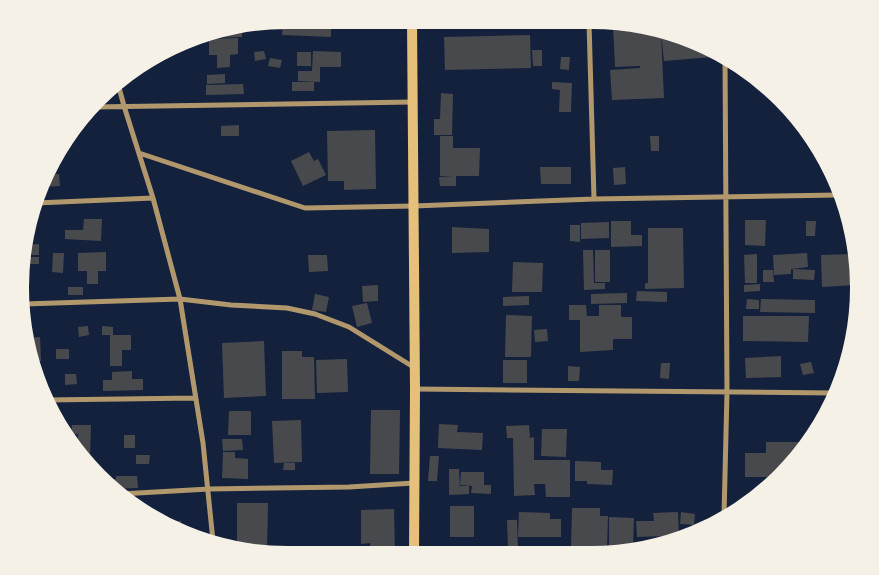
<svg xmlns="http://www.w3.org/2000/svg" width="879" height="575" font-family="Roboto,sans-serif">
  <style>
    .building { fill: #48494c }
    .lines { fill: none; stroke-linecap: round; stroke-linejoin: round }
    .minor { stroke: #b1986c; stroke-width: 5 }
    .secondary { stroke: #e5c07b; stroke-width: 10 }
  </style>
  <rect width="100%" height="100%" fill="#14213d"/>
  <path class="building" d="M283 24 331 25V37L282 35Z
    M634 25 661 33 664 98 612 100 610 70 640 68V66L615 67 613 26Z
    M242 27V37L206 38V33Z
    M661 33 710 47 712 49 713 57 664 61Z
    M530 35 531 68 445 70 444 37Z
    M238 38V54L230 55V67L217 68V55H209V39Z
    M532 50H542V66H533Z
    M264 51 266 59 255 61 254 52Z
    M313 51 341 52V67H320V82L298 81V71H312Z
    M297 52H311V66H297Z
    M561 57H570L569 70 560 69Z
    M270 58 282 60 280 68 268 66Z
    M225 74V83L207 84V75Z
    M292 82H314V91H292Z
    M552 82 572 83 571 112H559L560 90 552 89Z
    M243 84 244 94 206 95V85Z
    M441 93 453 94 452 135H434V119H440Z
    M239 125V136H221V126Z
    M375 130 376 189 344 190V181H328L327 131Z
    M440 136H453V148H480L479 176H456V186H440L439 177 453 176H440Z
    M650 136H659V151H651Z
    M309 152 314 161 318 159 326 175 303 186 291 161Z
    M540 167H571V184H541Z
    M625 167 626 184 614 185 613 168Z
    M59 174 60 186 40 187 46 175Z
    M84 219H102L101 241 65 239V230H83Z
    M745 220H766L765 246 745 245Z
    M611 221H631V235H642V246L611 247Z
    M806 221H816L815 236H806Z
    M609 222V238L581 239V223Z
    M570 225H580V242L570 241Z
    M452 227 489 229V252L452 253Z
    M648 228H683L684 288 645 289V283H648Z
    M39 244V255H24L26 245Z
    M583 250H593L594 283H605V289L584 290Z
    M595 250H610V282H595Z
    M106 252V271H98V284H87V271H78V253Z
    M53 253H64L63 273 52 272Z
    M807 253 808 267 791 269V274L774 275 773 255Z
    M757 254V283H745L744 255Z
    M854 254 858 270 856 285 822 287 821 255Z
    M308 255H327L328 271 309 272Z
    M24 257H39V264H22Z
    M513 262 543 263 542 292H512Z
    M793 269 815 270 814 280 793 279Z
    M763 270H773L774 282H763Z
    M760 284V291L744 292V285Z
    M378 285V301L363 302 362 286Z
    M68 287H83V295H68Z
    M637 291 667 292V302L636 301Z
    M627 293V303L591 304V294Z
    M315 294 329 297 326 312 312 310Z
    M529 296V305L503 306V297Z
    M747 299 759 300V309H746Z
    M761 299 815 300V313L760 312Z
    M367 303 372 323 357 327 352 306Z
    M569 305H586L587 316H599V305H621V317H632V339H613V350L580 352V320H569Z
    M506 315 532 316 531 357H505Z
    M743 316H809L808 342 743 341Z
    M88 326 89 335 79 337 78 327Z
    M102 326 113 327V335H131V350H122V366H110V335H102Z
    M547 329 548 341 535 342 534 330Z
    M40 337 41 361H31L27 338Z
    M264 341 266 396 224 398 222 343Z
    M56 349H69V359H56Z
    M282 351H302V357H314L315 399H282Z
    M781 356V377L746 378 745 358Z
    M347 359 348 392 317 393 316 360Z
    M503 360H527V383H503Z
    M811 362 814 373 803 375 800 364Z
    M661 363H670L669 379 660 378Z
    M568 366 580 367 579 381H568Z
    M132 371V379H143V390L103 391V380H112V372Z
    M65 374H76L77 384 65 385Z
    M371 410H400L399 474H370Z
    M229 411H251V435H228Z
    M301 420 302 462 274 463 272 421Z
    M439 424 458 425 457 432 483 433 482 450 438 448Z
    M72 425H91L90 457H85L78 448V434H71Z
    M529 425 530 438 534 437V460H570V497H546L545 484H534L535 495 514 496 513 438H507L506 426Z
    M542 429H567L566 457 541 456Z
    M124 435H135V448H124Z
    M222 439H242L243 450 223 451Z
    M766 442H805L792 464 776 477H745V453H766Z
    M223 452H235V458L248 459V479L222 478Z
    M136 455H150L149 464H136Z
    M430 456H439L437 481H428Z
    M575 461 601 462V470H613L612 485 587 484V481H575Z
    M284 463H295V470H283Z
    M449 469H459L460 490V486H469V494L449 495Z
    M461 472H484V485H491V494L471 493 472 486 460 485Z
    M116 476H137L138 488 111 489 106 482V479H116Z
    M237 503H268L267 553H252L237 548Z
    M450 506H474V537H450Z
    M572 508H600V516H608L607 548 571 547Z
    M394 509 395 553H371L370 543 361 544V510Z
    M519 512 550 513V519H561V537H518Z
    M678 512 679 536 668 539V536L637 537 636 521H654L653 513Z
    M681 512 695 514 694 525 680 524Z
    M609 517 634 518 633 547 609 546Z
    M507 520H517L518 548H508Z
    M160 521H181V529L169 528Z"/>
  <g class="lines">
    <path class="minor" d="M589 22 594 199
      M118 84 124 106 153 198 180 299 203 443 213 541
      M94 107 413 102
      M139 153 305 208 414 206 594 199 838 195
      M36 203 153 198
      M24 304 180 299 231 305 287 308 315 314 349 327 415 368
      M415 389 834 393
      M47 400 195 398
      M120 494 209 489 349 487 414 483
      M724 516 727 392 725 57"/>
    <path class="secondary" d="M412 21 415 389 414 553"/>
  </g>
  <path d="M0 0H879V575H0ZM287 29H592A258 258 0 0 1 850 287V288A258 258 0 0 1 592 546H287A258 258 0 0 1 29 288V287A258 258 0 0 1 287 29Z" fill="#f6f1e7" fill-rule="evenodd"/>
</svg>
